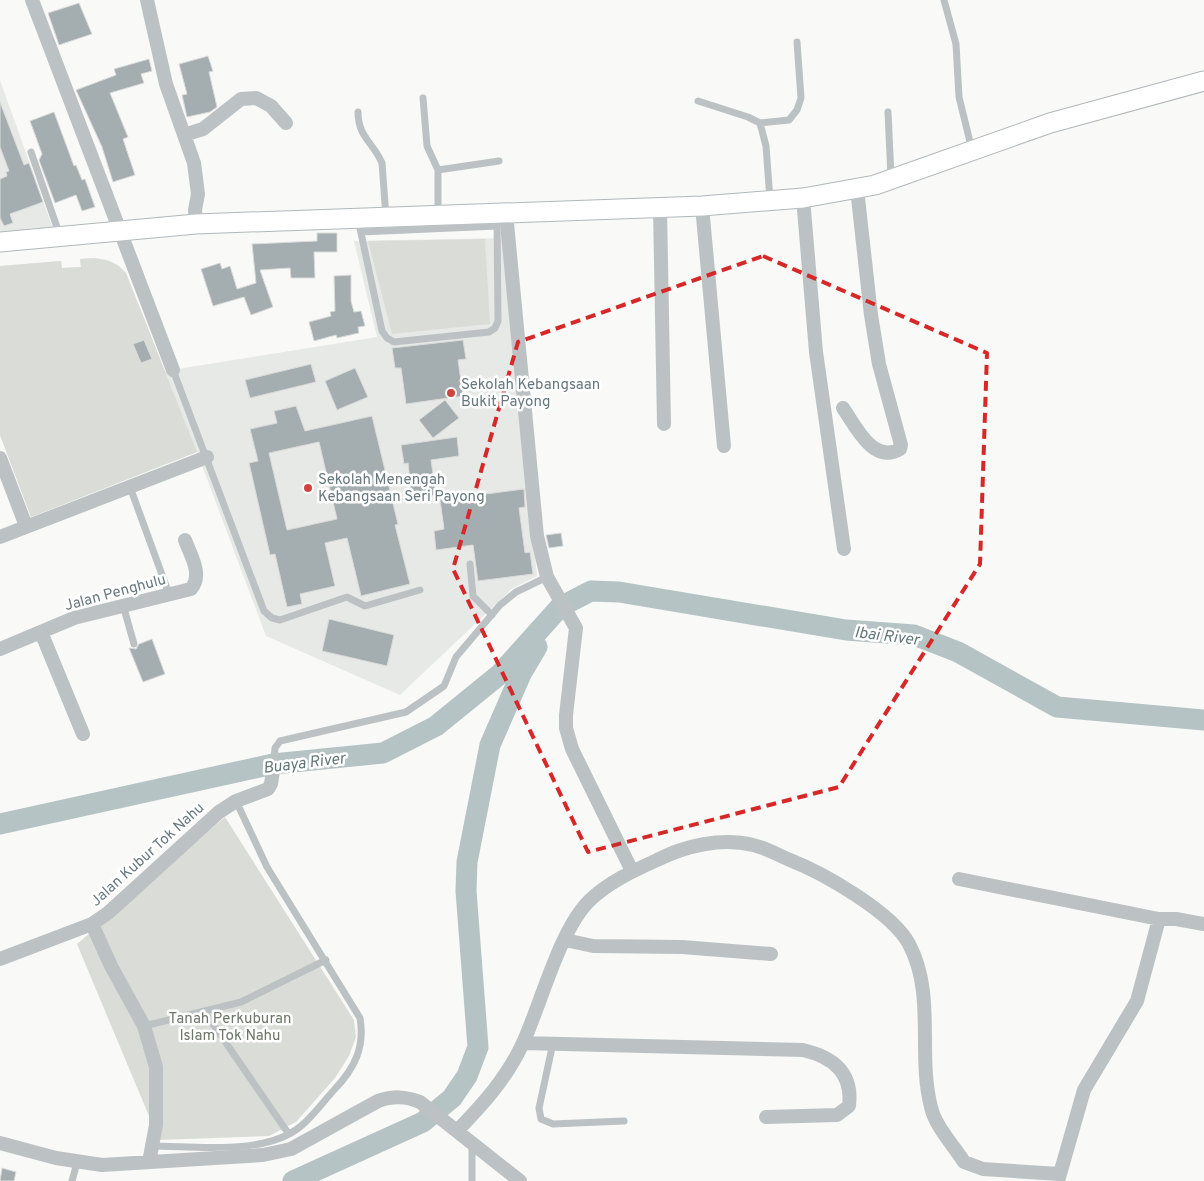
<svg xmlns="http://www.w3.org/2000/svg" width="1204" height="1181" font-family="Overpass,sans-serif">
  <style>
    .built { fill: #e7e9e7 }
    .green { fill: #daddd7 }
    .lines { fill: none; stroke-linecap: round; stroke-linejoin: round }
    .river { stroke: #b5c3c4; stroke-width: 21 }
    .building { fill: #a4aeb1; stroke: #dbdbd9; fill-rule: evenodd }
    .secondary-casing { stroke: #b1b8bb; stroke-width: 21 }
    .service { stroke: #bcc2c4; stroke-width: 7 }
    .minor { stroke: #bcc2c4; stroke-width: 14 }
    .secondary { stroke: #fff; stroke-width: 19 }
    .marked { fill: none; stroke: #d62828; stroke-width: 4; stroke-dasharray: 10 6; stroke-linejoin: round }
    .poi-dot { fill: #cf4641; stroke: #fff; stroke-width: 2 }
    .labels { text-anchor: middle; stroke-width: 5; stroke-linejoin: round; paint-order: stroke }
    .poi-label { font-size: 15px; fill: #67797e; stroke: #fff; text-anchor: start }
    .street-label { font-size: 15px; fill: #67797e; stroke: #fff }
    .park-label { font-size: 15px; fill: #6c7766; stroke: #fff }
    .water-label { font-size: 16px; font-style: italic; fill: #627778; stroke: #fff }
  </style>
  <rect width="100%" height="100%" fill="#f9f9f7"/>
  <path class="built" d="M0 80 53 229 0 234Z
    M505 238 537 576 513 588 400 695 266 636 197 452 31 517 0 435V266L61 261 62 268 81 267 80 259 94 258 108 260 118 265 126 273 165 371 377 337 354 241Z"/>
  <path class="green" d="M485 239 490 324 392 334 368 241Z
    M94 258C108 260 116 262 126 273L197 452 31 517 0 435V266L61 261 62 268 81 267 80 259Z
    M225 817 354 1020 356 1037 349 1056 335 1078 296 1122 269 1136 159 1140 77 944Z"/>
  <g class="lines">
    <path class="river" d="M0 824 273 764 383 753 436 726 500 674 560 607 591 591 619 592 846 630 914 635 958 652 1057 707 1204 720
      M293 1181 423 1122 452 1098 467 1076 478 1047 466 891 467 862 490 745 521 674 537 647"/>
  </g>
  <path class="building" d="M79 3 92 34 59 45 48 13Z
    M208 56 213 71 209 72 217 107 210 112 187 117 182 95 187 94 179 64Z
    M149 59 152 71 141 74 144 83 110 93 128 137 123 139 135 175 113 182 102 147 76 90 116 75 114 69Z
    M0 102 24 165 29 163 43 202 10 214 13 223 4 226 0 218V179L7 176 6 172 9 171 0 147Z
    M54 112 74 166 76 165 82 180 85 179 95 207 82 211 76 195 55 203 39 160 42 154 30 121Z
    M317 233H337V252H314L315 278H291L290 268 260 270 273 307 251 315 244 297 213 306 201 269 220 263 222 269 230 266 237 289 256 283 252 244 317 241Z
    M351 275V301L354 312 361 311 365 326 358 327 359 333 337 338 336 335 314 341 309 322 331 316 330 312 335 311 334 276Z
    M144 340 152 359 141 363 133 344Z
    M463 340 466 359 458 360 463 396 406 404 401 368H395L392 348Z
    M311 364 316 382 250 398 245 380Z
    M355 368 368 397 337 410 325 381Z
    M445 400 459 418 433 438 419 420Z
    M296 406 305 431 372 416 398 524 395 525 410 584 361 596 347 538 325 543 335 586 300 594 302 604 287 607 275 554 270 555 249 463 258 461 250 429 277 423 274 411ZM319 442 337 519 287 530 269 453Z
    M457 437 459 456 431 460 436 495 412 498 408 463 404 464 401 445Z
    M524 489 525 507 519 508 525 553 530 552 533 574 478 581 473 545 436 550 434 531 444 529 440 500Z
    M561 533 563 546 549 548 546 535Z
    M329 619 394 635 387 666 322 651Z
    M152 639 165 674 143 682 129 648 136 649 139 644Z
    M2 1168 16 1172 14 1181H0Z"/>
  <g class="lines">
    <g class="secondary-casing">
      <path id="secondary" d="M0 242 196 224 702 206 803 198 875 185 1050 123 1204 81"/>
    </g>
    <path class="service" d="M944 0 956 44 959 97 972 150
      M423 98 427 146 438 170V213
      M698 101 748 117 760 123 766 146 770 200
      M358 112C358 137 373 142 382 163L386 217
      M888 112 891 177
      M760 123 789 120 797 110 801 98 797 42
      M31 152 60 236
      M438 170 499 161
      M358 219 382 331 387 338 394 342 489 332 495 328 498 321 497 215
      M361 232 497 226
      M173 370 264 611 272 618 280 620 347 597 365 606 420 590
      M130 487 169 594
      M470 564 473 596 492 615
      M123 605 134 644
      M273 771 275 748 280 741 406 712 444 686 456 657 500 605 516 592 547 577
      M204 1011 288 1133
      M144 1026 241 1002 326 960
      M553 1043 539 1108 541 1119 553 1124 624 1121
      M152 1146C195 1146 266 1156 301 1126 313 1116 323 1102 334 1090 355 1068 365 1047 360 1018L267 867 236 801
      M72 1181 77 1163
      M472 1181V1143"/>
    <path class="minor" d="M32 0 173 370
      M147 0 166 84 194 163 198 194 195 210 196 224
      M184 135 203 129 241 99 256 98 271 106 286 123
      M803 198 816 352 844 549
      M702 206 724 446
      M660 208 664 424
      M506 213 537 536 547 577 576 628 566 715V728L572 749 632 871
      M843 408C855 425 873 465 900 449L901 445 879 364 871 315 857 189
      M0 458 26 526
      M0 537 207 457
      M41 632 83 734
      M0 649 74 618 191 589C203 575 191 556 185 540
      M959 879 1159 919H1176L1204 924
      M92 924 111 966 144 1026 156 1067V1125L149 1162
      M565 940 593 946 682 947 771 954
      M0 959 92 924 108 913 219 812 236 801 268 789 271 784 273 771
      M523 1043 803 1050C833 1057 853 1073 849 1106L837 1115 766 1117
      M457 1131C483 1104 506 1079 522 1045 541 1005 559 930 590 900 609 882 633 871 657 860 685 846 721 837 753 845 766 848 778 855 790 860 823 873 892 912 909 944 936 995 917 1053 931 1107 935 1126 954 1146 964 1162L983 1169 1059 1174
      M0 1143 56 1158 102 1165 263 1155 291 1149 378 1101C393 1096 405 1096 420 1102L520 1181
      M1058 1181 1084 1090 1137 1001 1159 919"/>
    <use href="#secondary" class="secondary"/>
  </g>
  <path class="marked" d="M763 256 987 353 980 564 839 787 588 852 453 569 518 342Z"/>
  <g class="poi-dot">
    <circle cx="451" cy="393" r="5"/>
    <circle cx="308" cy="488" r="5"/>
  </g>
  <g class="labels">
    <g class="poi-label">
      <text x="461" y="389">Sekolah Kebangsaan<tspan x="461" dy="17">Bukit Payong</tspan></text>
      <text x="318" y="484">Sekolah Menengah<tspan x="318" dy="17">Kebangsaan Seri Payong</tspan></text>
    </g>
    <g class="street-label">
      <text transform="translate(115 592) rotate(-15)" y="5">Jalan Penghulu</text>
      <text transform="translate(147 854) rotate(-42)" y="5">Jalan Kubur Tok Nahu</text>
    </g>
    <g class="park-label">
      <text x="230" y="1023">Tanah Perkuburan<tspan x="230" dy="17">Islam Tok Nahu</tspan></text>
    </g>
    <g class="water-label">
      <text transform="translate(887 635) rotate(7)" y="6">Ibai River</text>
      <text transform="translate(304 762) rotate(-7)" y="6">Buaya River</text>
    </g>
  </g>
</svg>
